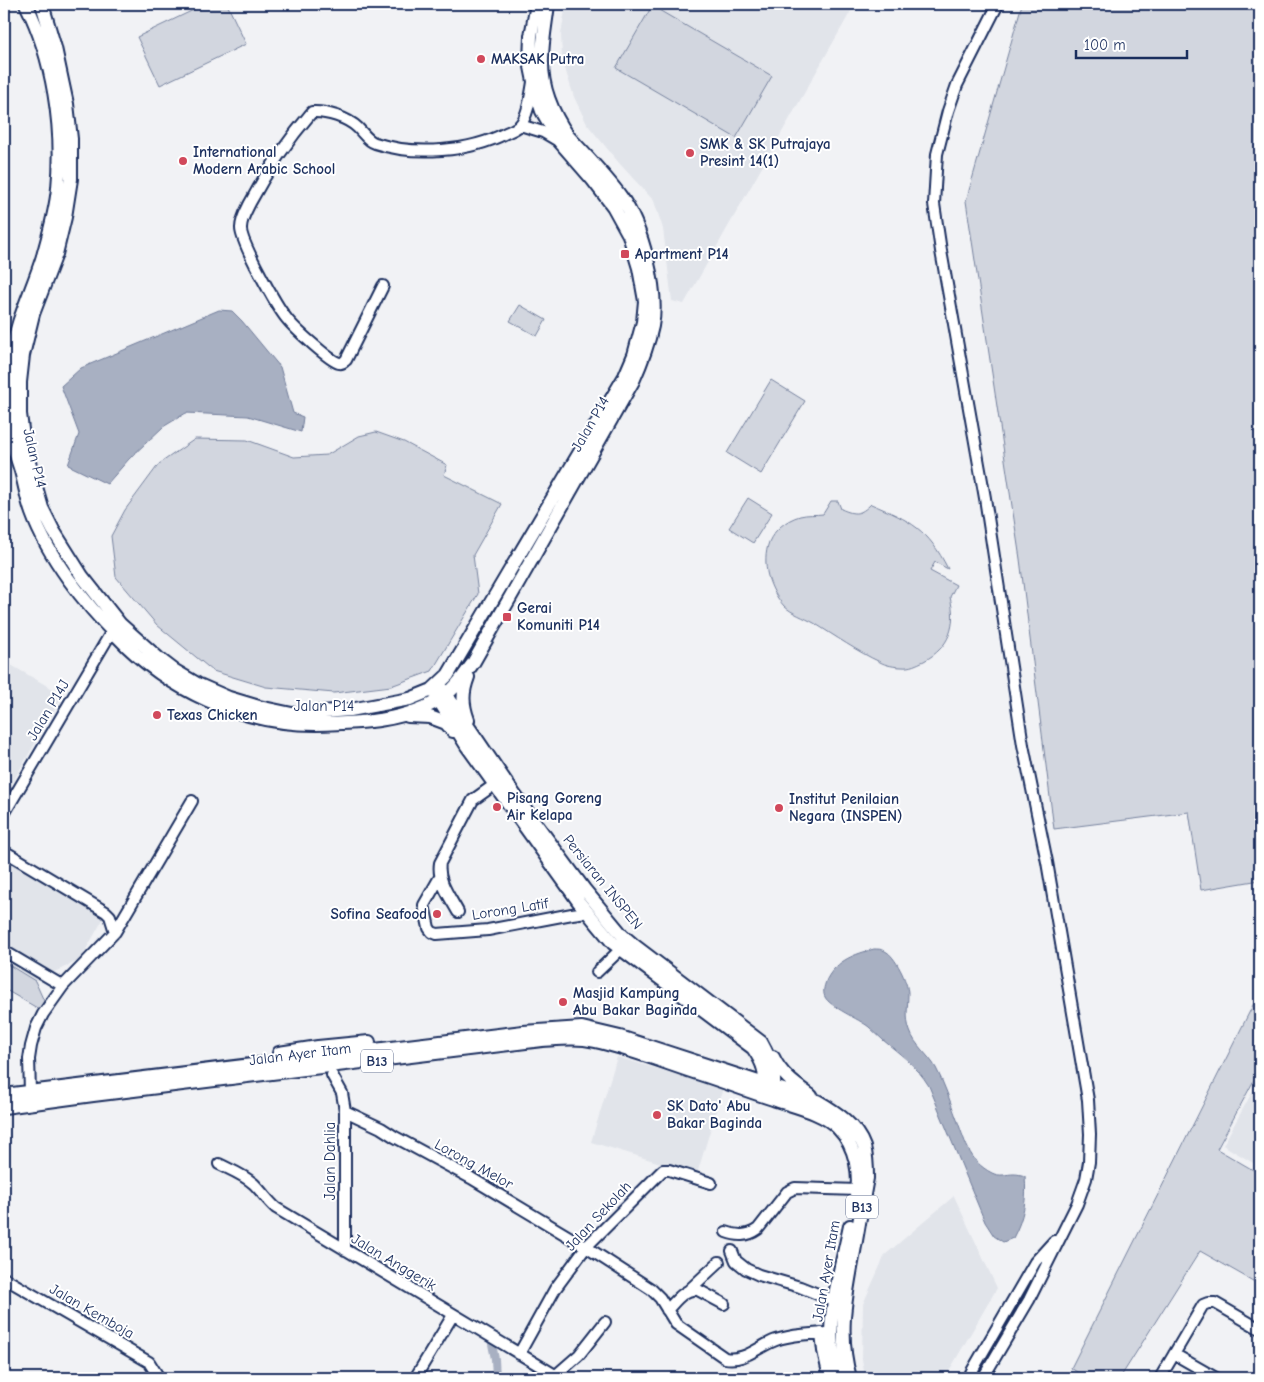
<svg xmlns="http://www.w3.org/2000/svg" width="1264" height="1382" font-family="'Comic Neue',sans-serif">
  <style>
    .built { fill: #e1e4ea }
    .green { fill: #d2d6df; stroke: #76829e }
    .water { fill: #a8b0c2; stroke: #707c9a }
    .lines { fill: none; stroke-linecap: round; stroke-linejoin: round }
    .canal { stroke: #a8b0c2; stroke-width: 8 }
    .minor-casing { stroke: #1b2f5e; stroke-width: 14 }
    .major-casing { stroke: #1b2f5e; stroke-width: 16 }
    .minor { stroke: #fff; stroke-width: 10 }
    .major { stroke: #fff; stroke-width: 12 }
    .poi-dot { fill: #d1495b; stroke: #fff; stroke-width: 2 }
    .labels { text-anchor: middle; stroke-width: 4; stroke-linejoin: round; paint-order: stroke }
    .shield { fill: #fff; stroke: #5f6d8e; stroke-width: 1 }
    .shield-label { font-size: 14px; font-weight: bold; fill: #1b2f5e }
    .poi-label { font-size: 15px; font-weight: bold; fill: #1b2f5e; stroke: #fff; text-anchor: start }
    .street-label { font-size: 15px; fill: #1b2f5e; stroke: #fff }
  </style>
  <rect width="100%" height="100%" fill="#f1f2f5"/>
  <filter id="ink" filterUnits="userSpaceOnUse"><feTurbulence type="fractalNoise" baseFrequency=".02" numOctaves="2"/><feDisplacementMap in="SourceGraphic" scale="10" xChannelSelector="R" yChannelSelector="G"/><feConvolveMatrix kernelMatrix="1 2 1 2 8 2 1 2 1" color-interpolation-filters="sRGB"/></filter>
  <g filter="url(#ink)">
    <path class="built" d="M566 4H855L684 304 672 301 663 229 654 201 619 163 587 124 574 97 562 59 561 34Z
      M4 661 63 695 4 797Z
      M4 845 110 907 80 960 35 981 4 962Z
      M617 1057 723 1088 697 1174 591 1142Z
      M1260 1078V1167L1223 1145Z
      M954 1196 997 1288 945 1378H865L862 1359 863 1304 885 1255Z"/>
    <path class="green" d="M206 4H227L246 44 160 85 137 37Z
      M1022 4H1260V880L1201 890 1189 812 1054 829 1020 559 966 201Z
      M652 6 772 76 736 138 616 68Z
      M520 305 546 320 537 336 510 321Z
      M771 380 805 401 761 474 727 453Z
      M376 432 404 442 447 465 444 475 502 504 473 555 478 594 432 671 391 686 334 693 266 687 213 671 157 625 116 577 111 536 125 510 159 464 195 439 247 440 294 457 327 455 359 436Z
      M748 498 772 513 753 543 729 528Z
      M831 501H838L841 509C855 515 860 515 871 504 911 521 928 529 948 569L935 562 930 571 956 585 950 597C957 625 950 647 924 661 917 664 910 668 902 667 895 667 885 665 880 662 858 652 835 636 814 623 805 618 791 613 784 606 769 589 761 564 769 542 774 530 786 520 800 516 807 514 816 515 823 514Z
      M4 962 35 981 44 1001 39 1009 4 989Z
      M1260 991V1069L1217 1149 1260 1174V1285L1200 1251 1120 1378H1086L1071 1368Z"/>
    <path class="water" d="M219 310 232 311 242 321 280 367 293 413 303 417 301 432 248 416 186 413 163 427 129 459 107 484 68 465 79 434 61 386 81 368Z
      M874 949C877 949 883 949 885 951 895 955 908 983 908 993 908 1007 905 1018 910 1031 915 1046 928 1054 936 1068 944 1083 950 1101 956 1117 965 1140 968 1161 992 1173 1000 1177 1006 1174 1014 1174 1018 1174 1022 1175 1025 1176 1027 1200 1024 1217 1013 1238L1003 1242 994 1236 985 1222 929 1086C916 1065 901 1055 883 1040 878 1036 874 1031 869 1027 859 1019 830 1007 825 997 822 991 825 984 827 979 837 960 855 954 874 949Z"/>
    <g class="lines">
      <path class="canal" d="M492 1344 495 1359 496 1378"/>
      <g class="minor-casing">
        <path id="minor" d="M520 125 543 132 560 142
          M383 286 346 360C343 362 343 364 339 363 330 361 294 328 287 319 277 307 240 241 241 228 241 219 246 211 250 203 267 171 288 140 312 112 326 111 348 118 358 128 363 133 368 141 375 143 414 156 470 152 506 133 510 131 516 129 519 126 528 118 531 94 533 82
          M4 814 112 631 117 626
          M4 851 106 912 110 916 115 932
          M440 877 424 905 429 928 432 932 437 934 488 930 572 914 587 912
          M458 912C450 897 437 881 440 863L473 800 494 785
          M4 951 63 986
          M597 972 621 949
          M332 1075 342 1093 345 1111V1250
          M30 1091 29 1059 31 1046 36 1028 43 1014 63 986 115 932 192 801
          M345 1111 381 1128 395 1137 471 1178 586 1247 651 1289 660 1298 676 1324 725 1358C744 1362 759 1346 776 1340 790 1335 816 1333 831 1333
          M219 1164C231 1170 244 1175 254 1184 262 1192 268 1201 276 1208L560 1378
          M726 1232C737 1236 747 1237 758 1229L787 1192 795 1188 858 1190
          M732 1251 736 1261 746 1269 759 1275 800 1287 835 1301
          M4 1278 149 1362 159 1378
          M688 1291 719 1262
          M667 1310C675 1302 685 1287 698 1290L724 1304
          M821 1333 823 1351 829 1378
          M519 1354 555 1289 586 1247 663 1170H669L711 1183
          M1174 1354 1216 1378
          M555 1376 579 1355 605 1322
          M415 1378 453 1315
          M968 1378 1035 1262 1054 1241
          M983 1378 1029 1300 1077 1204 1086 1179 1089 1162 1090 1134 1088 1100 1047 862 1023 745 985 498 941 251 934 204 937 154 948 111 957 85 998 4
          M1160 1378 1203 1305 1208 1303H1215L1260 1329"/>
      </g>
      <g class="major-casing">
        <path id="major" d="M26 4C53 58 64 128 58 188 56 211 49 234 43 256 33 289 16 320 12 354 9 374 10 394 10 413 11 422 10 432 12 440 14 451 18 461 21 471 25 485 27 500 32 513 48 557 85 604 118 637 168 690 242 724 315 724 359 723 408 722 445 696 457 687 465 674 473 663L633 381C641 363 648 345 652 326 659 291 642 226 621 197 606 176 586 156 568 136 553 114 541 87 542 59 542 41 546 22 548 4
          M42 4 55 48 67 104 71 139V179L65 217 56 254 33 314 23 355 20 382V414L24 445 42 508 53 530 82 576 120 624 158 658 175 671 197 684 229 698 259 707 292 714 350 710 410 699 432 690 448 675 625 376 634 355 643 322 645 301 639 268 629 235 613 206 593 180 560 142 542 111 537 96 530 62 531 36 537 4
          M442 688 514 794 584 889 622 935 635 946 761 1042C771 1060 777 1074 773 1096
          M435 694 467 746 579 902 613 943 753 1048C764 1064 767 1073 763 1093
          M408 716 430 717 446 723 453 731
          M468 720C462 703 462 693 468 677
          M279 1053 318 1047 369 1042
          M773 1057C781 1075 796 1085 811 1096
          M4 1095 523 1032 582 1028 620 1037 817 1101C836 1112 856 1125 864 1147 867 1157 867 1168 867 1178 862 1204 858 1231 853 1257 845 1300 838 1335 850 1378
          M4 1107 93 1095 542 1040C560 1039 577 1037 595 1041 631 1049 666 1063 700 1074 725 1082 748 1091 773 1099 793 1106 823 1112 838 1128 856 1146 861 1175 856 1199
          M838 1378C835 1364 831 1347 831 1332 832 1297 843 1260 850 1226"/>
      </g>
      <use href="#minor" class="minor"/>
      <use href="#major" class="major"/>
    </g>
  </g>
  <g class="poi-dot">
    <circle cx="481" cy="59" r="5"/>
    <circle cx="690" cy="153" r="5"/>
    <circle cx="183" cy="161" r="5"/>
    <rect x="620" y="249" width="10" height="10" rx="2.5"/>
    <rect x="502" y="612" width="10" height="10" rx="2.5"/>
    <circle cx="157" cy="715" r="5"/>
    <circle cx="497" cy="807" r="5"/>
    <circle cx="779" cy="808" r="5"/>
    <circle cx="437" cy="914" r="5"/>
    <circle cx="563" cy="1002" r="5"/>
    <circle cx="657" cy="1115" r="5"/>
  </g>
  <g class="labels">
    <g class="shield">
      <rect x="361" y="1049.5" width="32" height="23" rx="4"/>
      <rect x="846" y="1195.5" width="32" height="23" rx="4"/>
    </g>
    <g class="shield-label">
      <text x="377" y="1066">B13</text>
      <text x="862" y="1212">B13</text>
    </g>
    <g class="poi-label">
      <text x="491" y="64">MAKSAK Putra</text>
      <text x="700" y="149">SMK &amp; SK Putrajaya<tspan x="700" dy="17">Presint 14(1)</tspan></text>
      <text x="193" y="157">International<tspan x="193" dy="17">Modern Arabic School</tspan></text>
      <text x="635" y="259">Apartment P14</text>
      <text x="517" y="613">Gerai<tspan x="517" dy="17">Komuniti P14</tspan></text>
      <text x="167" y="720">Texas Chicken</text>
      <text x="507" y="803">Pisang Goreng<tspan x="507" dy="17">Air Kelapa</tspan></text>
      <text x="789" y="804">Institut Penilaian<tspan x="789" dy="17">Negara (INSPEN)</tspan></text>
      <text x="427" y="919" text-anchor="end">Sofina Seafood</text>
      <text x="573" y="998">Masjid Kampung<tspan x="573" dy="17">Abu Bakar Baginda</tspan></text>
      <text x="667" y="1111">SK Dato' Abu<tspan x="667" dy="17">Bakar Baginda</tspan></text>
    </g>
    <g class="street-label">
      <text transform="translate(590 424) rotate(-60)" y="5">Jalan P14</text>
      <text transform="translate(35 458) rotate(77)" y="5">Jalan P14</text>
      <text x="324" y="711">Jalan P14</text>
      <text transform="translate(48 710) rotate(-59)" y="5">Jalan P14J</text>
      <text transform="translate(603 882) rotate(51)" y="5">Persiaran INSPEN</text>
      <text transform="translate(510 909) rotate(-9)" y="5">Lorong Latif</text>
      <text transform="translate(300 1054) rotate(-7)" y="5">Jalan Ayer Itam</text>
      <text transform="translate(330 1161) rotate(-90)" y="5">Jalan Dahlia</text>
      <text transform="translate(474 1164) rotate(29)" y="5">Lorong Melor</text>
      <text transform="translate(598 1216) rotate(-47)" y="5">Jalan Sekolah</text>
      <text transform="translate(394 1262) rotate(31)" y="5">Jalan Anggerik</text>
      <text transform="translate(826 1271) rotate(-80)" y="5">Jalan Ayer Itam</text>
      <text transform="translate(92 1311) rotate(30)" y="5">Jalan Kemboja</text>
    </g>
  </g>
  <rect width="1264" height="1382" fill="none" stroke="#fff" stroke-width="20"/>
  <rect x="10" y="10" width="1244" height="1362" fill="none" stroke="#1b2f5e" stroke-width="2" filter="url(#ink)"/>
  <path d="M1076 50v8h111v-8" fill="none" stroke="#1b2f5e" stroke-width="2.5"/>
  <text x="1084" y="50" font-size="15" fill="#1b2f5e" stroke="#ffffff" stroke-width="4" paint-order="stroke">100 m</text>
</svg>
